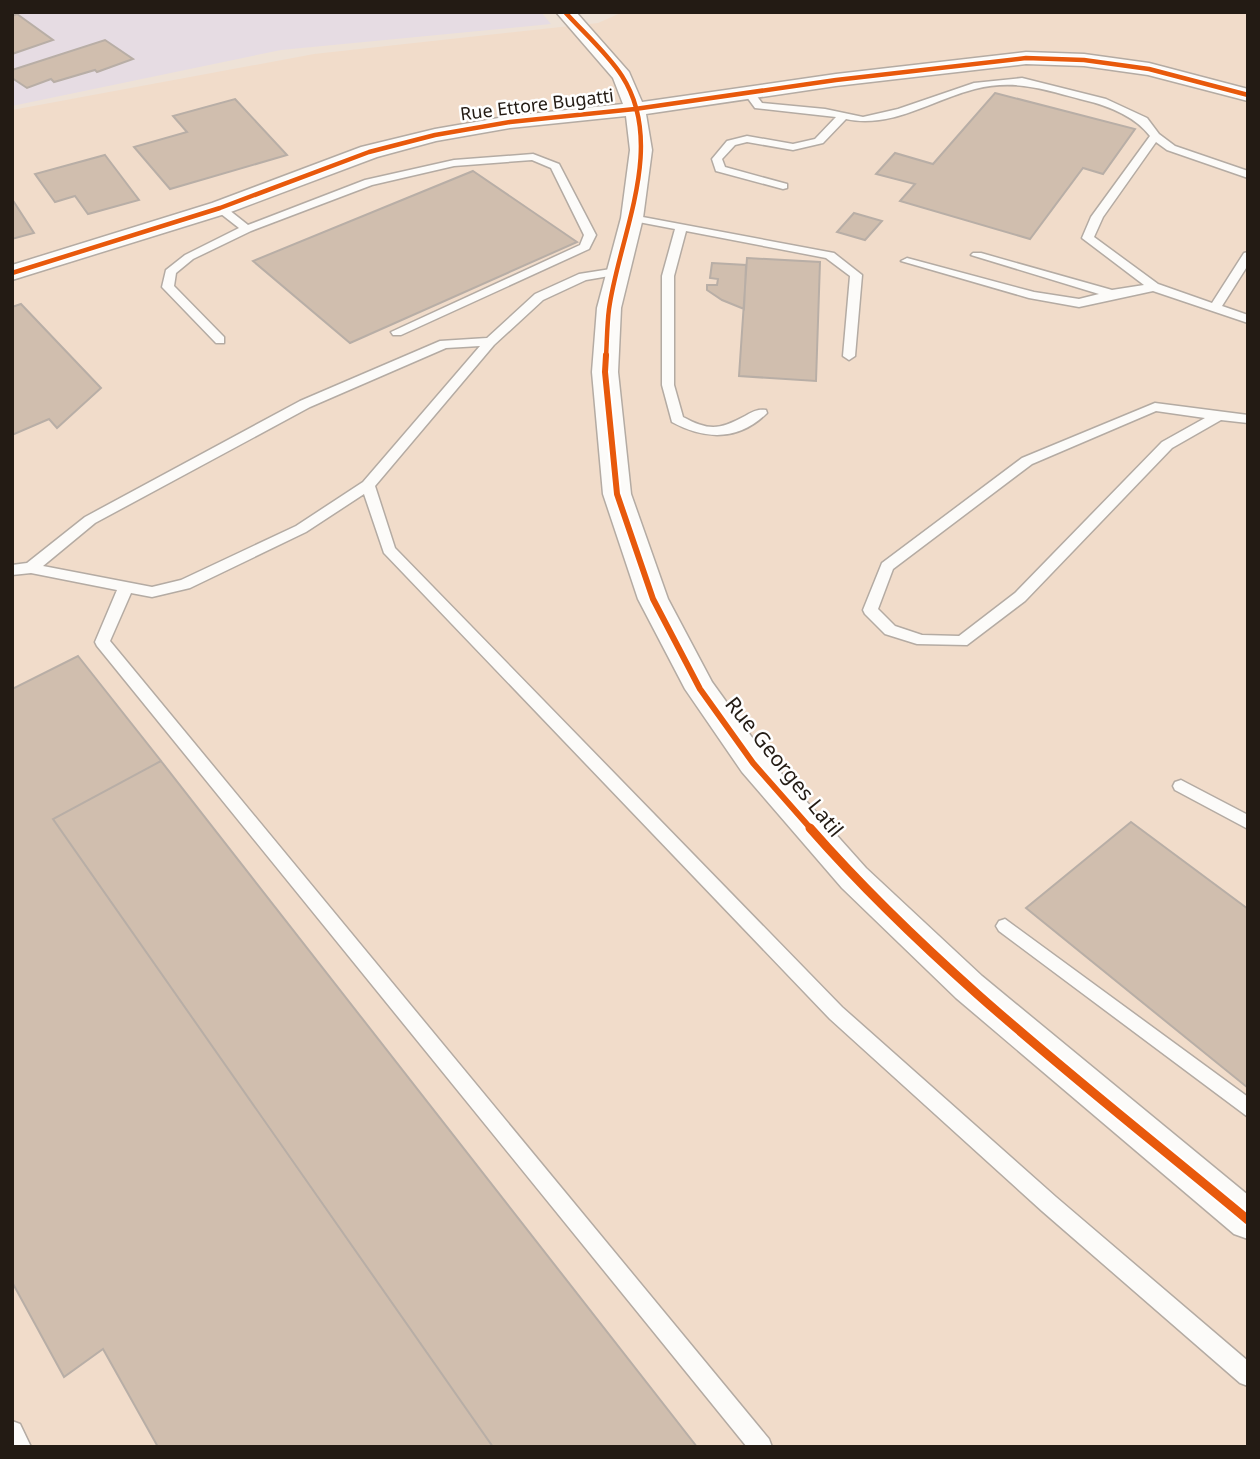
<svg xmlns="http://www.w3.org/2000/svg" width="1260" height="1459" font-family="'Noto Sans',sans-serif">
  <style>
    .built { fill: #f1dcca }
    .industrial { fill: #e6dce3 }
    .building { fill: #d0beae; stroke: #b8aea6; stroke-width: 2 }
    .lines { fill: none; stroke-linecap: round; stroke-linejoin: round }
    .service-casing { stroke: #b4aba3; stroke-width: 3 }
    .minor-casing { stroke: #b4aba3; stroke-width: 3 }
    .service { fill: #fcfbf9; fill-rule: evenodd }
    .minor { fill: #fcfbf9; fill-rule: evenodd }
    .cycleway-far2-casing { stroke: #fff; stroke-width: 7 }
    .cycleway-far1-casing { stroke: #fff; stroke-width: 10 }
    .cycleway-casing { stroke: #fff; stroke-width: 13 }
    .cycleway-far2 { stroke: #e8590c; stroke-width: 4.5 }
    .cycleway-far1 { stroke: #e8590c; stroke-width: 6 }
    .cycleway { stroke: #e8590c; stroke-width: 9 }
    .labels { text-anchor: middle; stroke-width: 5; stroke-linejoin: round; paint-order: stroke }
    .far-street-label { font-size: 18px; fill: #231b14; stroke: #fff }
    .street-label { font-size: 21px; fill: #231b14; stroke: #fff }
  </style>
  <rect width="100%" height="100%" fill="#eee2d7"/>
  <path class="built" d="M623 12H1248V1447H12V110L314 54 598 23Z"/>
  <path class="industrial" d="M12 12H541L551 24 281 50 12 106Z"/>
  <path class="building" d="M17 14 53 40 12 54V16Z
    M105 40 133 59 97 72 95 70 54 82 51 79 27 88 12 78V70Z
    M995 93 1135 129 1103 174 1083 168 1030 239 900 201 915 184 876 174 895 153 933 164Z
    M235 99 287 155 170 189 134 147 187 132 173 116Z
    M105 155 139 200 88 214 75 196 55 202 35 174Z
    M473 171 577 242 350 343 253 261Z
    M12 199 34 233 12 239Z
    M854 213 882 221 865 240 837 232Z
    M747 258 820 262 816 381 739 376Z
    M712 263 746 265 744 309 722 300 707 290V285H717L718 279 710 278Z
    M21 304 101 388 57 428 49 419 12 435V307Z
    M78 656 161 761 53 819 493 1447H158L103 1349 64 1377 12 1282V689Z
    M161 761 697 1447H493L53 819Z
    M1131 822 1248 909V1088L1026 908Z"/>
  <g class="lines">
    <g class="service-casing">
      <path id="service" d="M1022 78 1106 99 1147 118 1159 134 1175 146 1248 171V178L1167 150 1156 142 1103 217 1094 237 1158 284 1212 303 1244 253 1248 252V265L1222 306 1248 315V323L1153 291 1079 307 1029 298 901 261 907 258 1034 292 1079 299 1099 294 971 255 973 253H981L1112 290 1144 285 1082 238 1091 217 1150 136C1134 115 1106 105 1080 99 1043 89 1014 79 975 89 932 100 891 129 846 119L823 143 793 150 747 142 735 145 722 159 725 167 787 184V188L783 189 716 171 712 159 727 141 747 136 793 144 815 139 836 117 755 108 744 93 745 91H753L762 103 825 109 863 117 898 109 974 83Z
        M533 154 559 164 596 235 589 249 401 335H393L391 332 580 245 584 235 551 168 532 160 454 166 372 185 251 231 193 259 176 273 174 286 224 337V343H216L162 287 166 270 185 255 239 228 216 210V206H224L248 225 365 180 454 160Z
        M632 215 834 253 862 275 855 356 849 360 843 356 850 276 826 258 686 231 674 276V385L683 417C709 431 719 430 745 416 752 412 757 409 766 410L767 413C739 441 705 440 672 422L662 385V276L675 229 628 220 626 218Z
        M617 268 623 272 621 274 586 280 543 300 494 345 375 486 395 548 842 1007 1056 1197 1248 1361V1386L1240 1383 1042 1211 830 1019 384 553 364 494 306 532 190 588 152 597 131 593 110 641 769 1439 772 1447H747L97 646 95 642 117 590 31 573 12 575V565L27 563 85 517 300 401 440 341 487 338 535 294 579 274ZM480 346 363 482 296 526 181 580 152 587 43 566 95 523 310 407 446 348Z
        M1155 403 1248 415V423L1221 420 1172 448 1025 601 967 645 917 644 885 634 865 614 863 610 882 563 1022 458ZM1156 411 1205 418 1162 442 1015 593 959 636 922 635 895 626 878 609 893 569 1032 464Z
        M1181 780 1248 815V829L1175 790 1173 786 1175 782Z
        M1005 919 1248 1097V1117L999 931 996 926 999 921Z
        M12 1421 20 1424 31 1447H12Z"/>
    </g>
    <g class="minor-casing">
      <path id="minor" d="M556 12H576L629 72 642 102 836 74 1026 52 1084 54 1149 63 1248 89V101L1148 75 1084 66 1026 64 836 86 646 114 652 150 643 218 621 308 618 372 631 494 668 599 712 682 764 754 866 868 982 976 1248 1195V1239L1234 1234 956 998 842 888 742 772 685 689 638 599 603 494 592 372 597 308 621 218 630 150 626 116 510 128 436 141 377 157 228 213 12 280V265L212 203 361 147 435 129 510 116 623 104 613 78Z"/>
    </g>
    <use href="#service" class="service"/>
    <use href="#minor" class="minor"/>
    <g class="cycleway-far2-casing">
      <path id="cycleway-far2" d="M565 12C583 32 607 53 622 76 667 146 619 236 609 309 607 324 607 341 606 357
        M12 273 220 208 369 152 435 135 510 122 635 109 836 80 1026 58 1084 60 1149 69 1248 95"/>
    </g>
    <g class="cycleway-far1-casing">
      <path id="cycleway-far1" d="M606 355 605 372 617 494 653 599 700 689 753 763 812 830"/>
    </g>
    <g class="cycleway-casing">
      <path id="cycleway" d="M810 828C939 975 1098 1095 1248 1220"/>
    </g>
    <use href="#cycleway-far2" class="cycleway-far2"/>
    <use href="#cycleway-far1" class="cycleway-far1"/>
    <use href="#cycleway" class="cycleway"/>
  </g>
  <g class="labels">
    <g class="far-street-label">
      <text transform="translate(537 105) rotate(-7)" y="6">Rue Ettore Bugatti</text>
    </g>
    <g class="street-label">
      <text transform="translate(784 767) rotate(51)" y="7">Rue Georges Latil</text>
    </g>
  </g>
  <rect width="1260" height="1459" fill="none" stroke="#231b14" stroke-width="28"/>
</svg>
